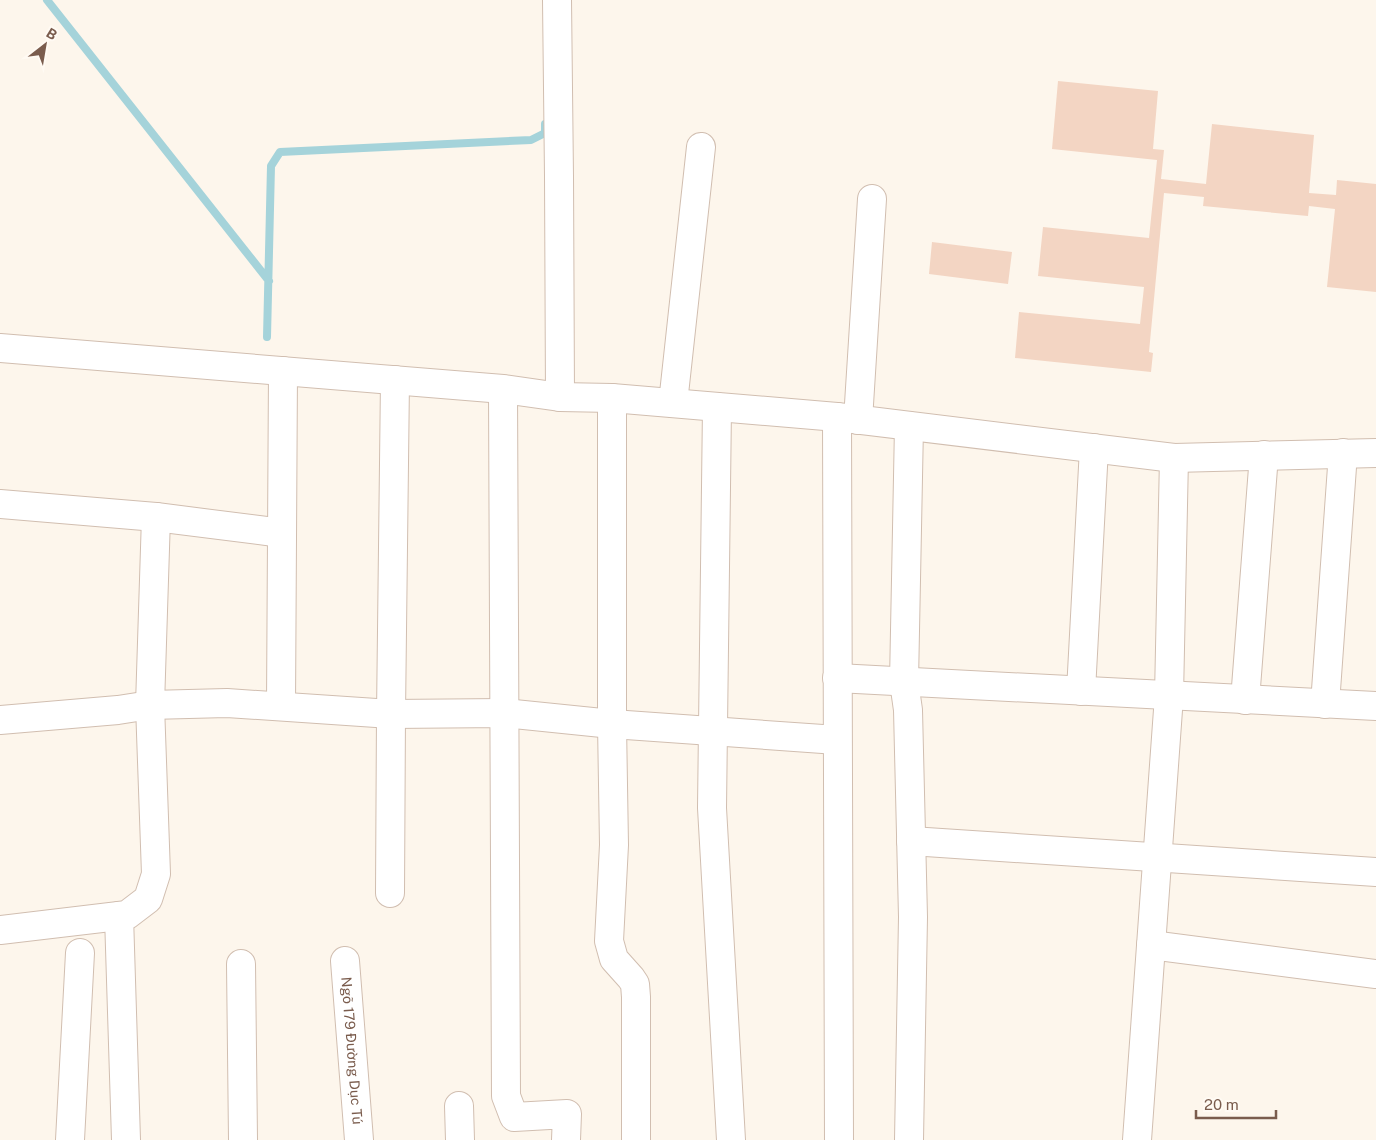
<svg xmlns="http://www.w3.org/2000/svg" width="1376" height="1140" font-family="'Public Sans',sans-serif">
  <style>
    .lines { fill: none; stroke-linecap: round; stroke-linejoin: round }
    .stream { stroke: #a5d3da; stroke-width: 8 }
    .building { fill: #f3d5c3 }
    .minor-casing { stroke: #d1beb0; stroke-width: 30 }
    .minor { stroke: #fff; stroke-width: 28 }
    .labels { text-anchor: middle; stroke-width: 4; stroke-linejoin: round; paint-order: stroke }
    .street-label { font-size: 14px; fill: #7a5c4d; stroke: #fffaf3 }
  </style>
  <rect width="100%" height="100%" fill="#fdf6ec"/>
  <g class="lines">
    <path class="stream" d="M47 0 269 281
      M267 337 271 166 280 152 531 140 545 133V124"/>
  </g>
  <path class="building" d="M1058 81 1158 91 1153 149 1164 150 1161 179 1206 184 1212 124 1314 135 1309 193 1336 195 1337 180 1376 184V292L1327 287 1335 209 1309 206 1308 216 1203 206 1204 197 1164 193 1149 352 1153 353 1151 372 1015 358 1019 312 1140 324 1144 287 1038 276 1043 227 1149 238 1157 160 1052 149Z
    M932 242 1012 252 1008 284 929 274Z"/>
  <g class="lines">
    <g class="minor-casing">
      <g id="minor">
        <path d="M557 0 559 176 560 397"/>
        <path d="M0 348 503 389 560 397 612 398 837 417 1174 458 1376 453"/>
        <path d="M503 389 506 1096 514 1117 567 1114 566 1140"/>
        <path d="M612 398V724L614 845 609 941 614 959 631 978 635 984 636 997V1140"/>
        <path d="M673 403 701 147"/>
        <path d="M717 407 712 808 731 1140"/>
        <path d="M837 417 839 1140"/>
        <path d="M858 420 872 199"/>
        <path d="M909 426 904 682 908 710 913 917 909 1140"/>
        <path d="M0 504 156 517 282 533"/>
        <path d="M837 678 1376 706"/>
        <path d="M1081 691 1094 448"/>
        <path d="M1245 700 1264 455"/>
        <path d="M1325 704 1343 453"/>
        <path d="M281 706 283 371"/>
        <path d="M0 720 118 710 150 705 227 703 391 714 504 713 612 724 837 740"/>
        <path d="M911 841 1376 872"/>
        <path d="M390 893 391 714 395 380"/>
        <path d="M119 916 126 1140"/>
        <path d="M0 930 127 915 148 899 156 874 150 705 156 517"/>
        <path d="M1151 945 1376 974"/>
        <path id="s1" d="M345 961 359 1140"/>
        <path d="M241 964 243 1140"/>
        <path d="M459 1106 460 1140"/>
        <path d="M70 1140 80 953"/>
        <path d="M1137 1140 1169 696 1174 458"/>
      </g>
    </g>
    <use href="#minor" class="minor"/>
  </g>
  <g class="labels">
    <g class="street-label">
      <text dy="5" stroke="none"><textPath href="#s1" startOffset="90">Ngõ 179 Đường Dục Tú</textPath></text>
    </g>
  </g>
  <g transform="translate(45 45) rotate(31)" stroke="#fffaf3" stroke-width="4" paint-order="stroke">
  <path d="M0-4L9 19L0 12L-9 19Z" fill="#7a5c4d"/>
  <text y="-8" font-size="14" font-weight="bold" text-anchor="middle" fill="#7a5c4d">B</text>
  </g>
  <path d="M1196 1110v8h80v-8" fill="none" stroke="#7a5c4d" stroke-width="2.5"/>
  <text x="1204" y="1110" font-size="15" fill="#7a5c4d" stroke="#fffaf3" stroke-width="4" paint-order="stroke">20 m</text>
</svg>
